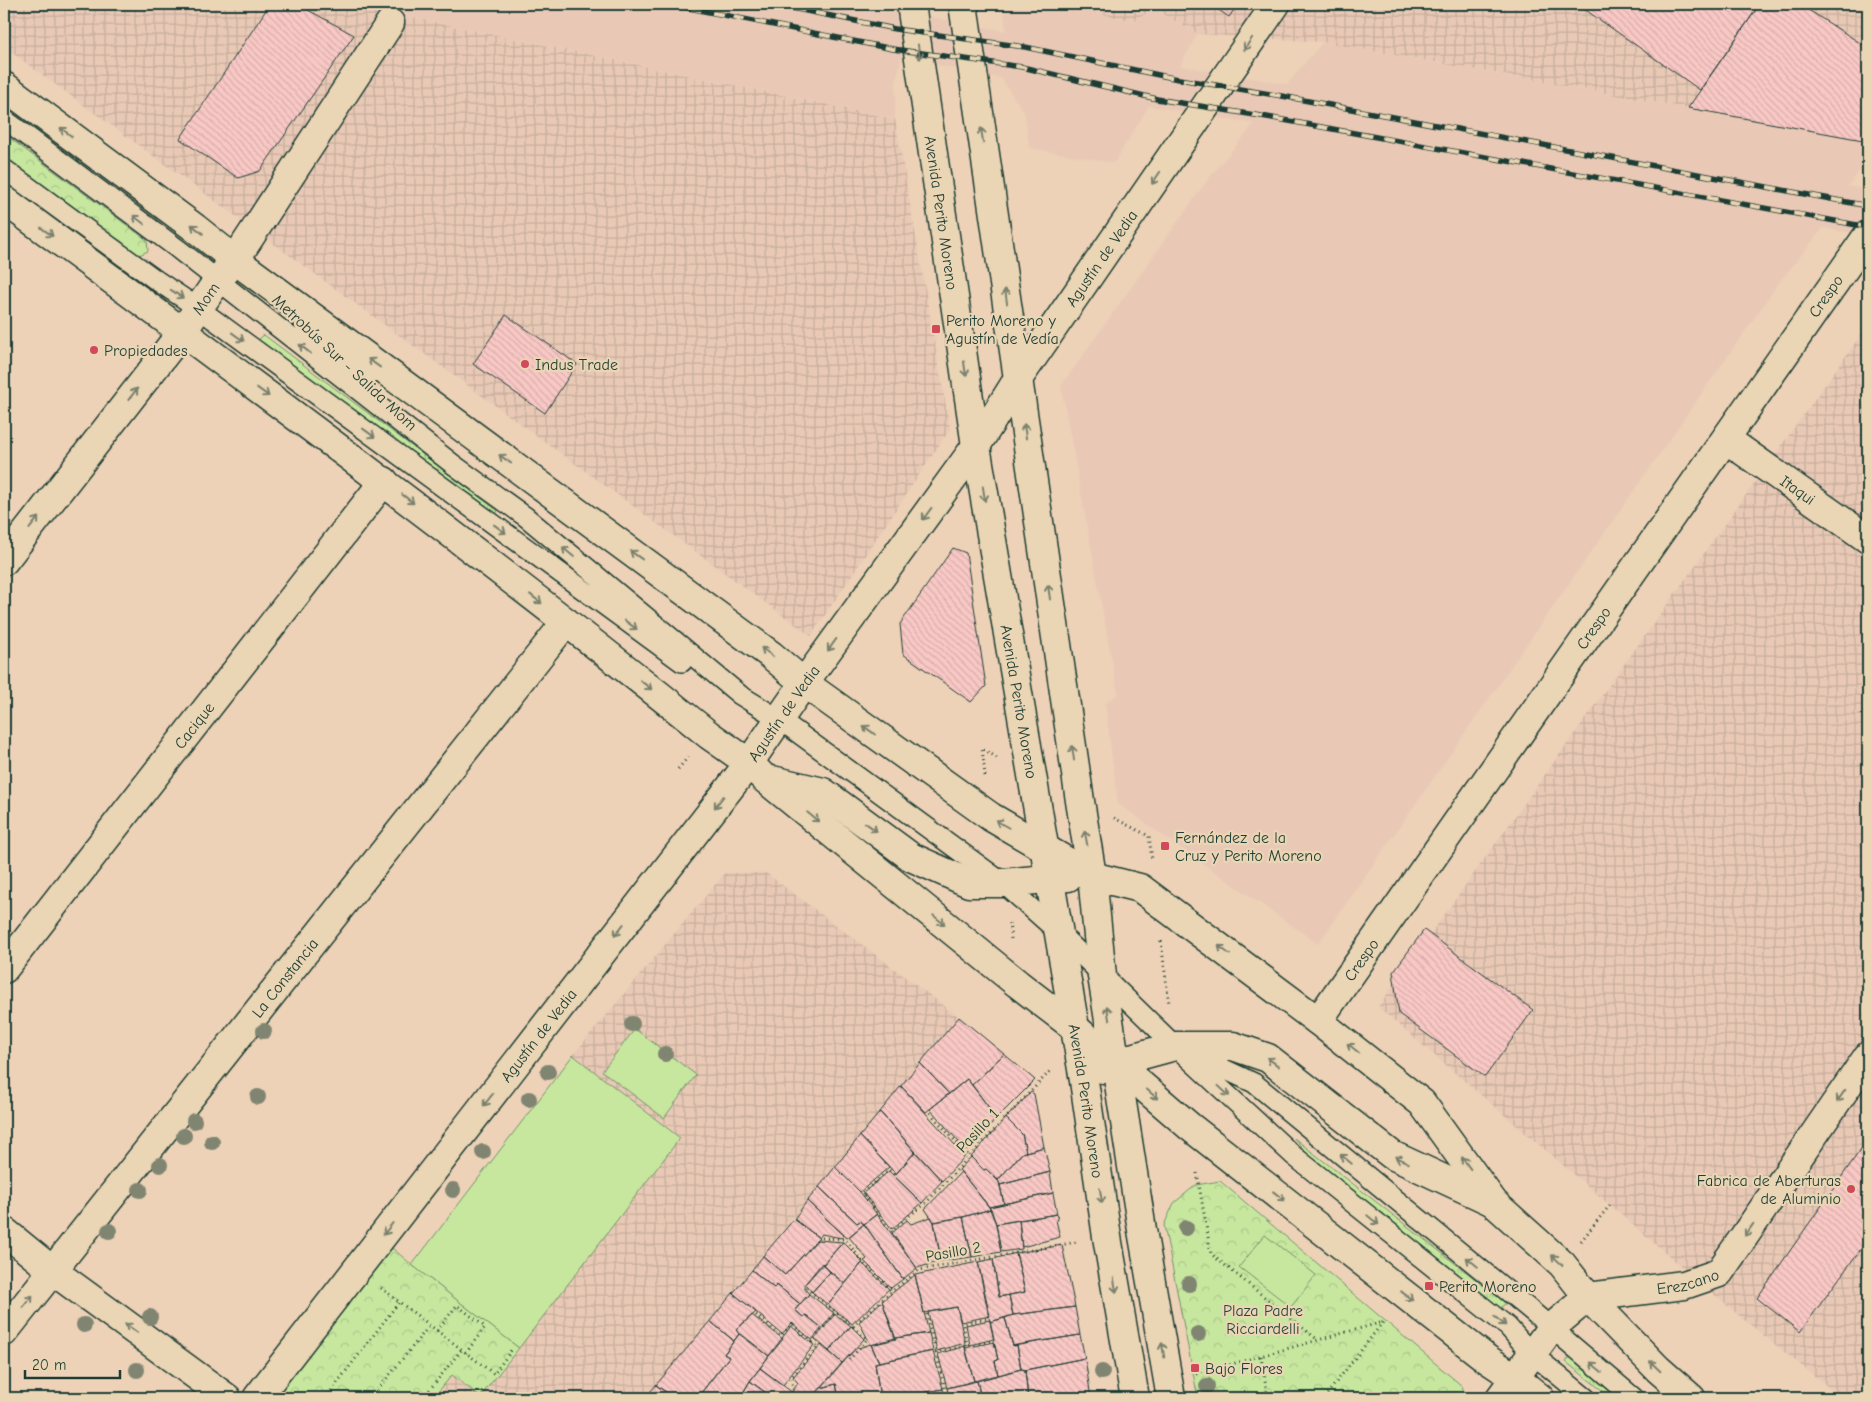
<svg xmlns="http://www.w3.org/2000/svg" width="1872" height="1402" font-family="'Comic Neue',sans-serif">
  <style>
    .built { fill: #e9c9b6 }
    .industrial { fill: url(#industrial-grid) }
    .grass { fill: url(#grass-tufts); stroke: #73926a }
    .forest { fill: url(#forest-crowns); stroke: #73926a }
    .garden { fill: #c7e79f; stroke: #73926a }
    .building { fill: url(#building-back-hatch); stroke: #1f3d34 }
    .lines { fill: none; stroke-linecap: round; stroke-linejoin: round }
    .service-casing { stroke: #1f3d34; stroke-width: 22 }
    .minor-casing { stroke: #1f3d34; stroke-width: 31 }
    .secondary-casing { stroke: #1f3d34; stroke-width: 31 }
    .path { stroke: #1f3d34; stroke-width: 3; stroke-dasharray: 1 4; stroke-linecap: butt }
    .service { stroke: #ead5b4; stroke-width: 19 }
    .minor { stroke: #ead5b4; stroke-width: 28 }
    .secondary { stroke: #ead5b4; stroke-width: 28 }
    .rail-casing { stroke: #1f3d34; stroke-width: 5.5 }
    .rail { stroke: #ead5b4; stroke-width: 4; stroke-dasharray: 11; stroke-linecap: butt }
    .tree { fill: #808572 }
    .oneway { stroke: #7a816e }
    .poi-dot { fill: #d1495b; stroke: #ead5b4; stroke-width: 2 }
    .labels { text-anchor: middle; stroke-width: 4.5; stroke-linejoin: round; paint-order: stroke }
    .street-label { font-size: 16px; fill: #1f3d34; stroke: #ead5b4 }
    .poi-label { font-size: 16px; fill: #1f3d34; stroke: #ead5b4; text-anchor: start }
    .park-label { font-size: 16px; fill: #274639; stroke: #ead5b4 }
  </style>
  <defs>
    <pattern id="industrial-grid" width="8" height="8" patternUnits="userSpaceOnUse" patternTransform="scale(1.25)"><rect width="8" height="8" fill="#e9c9b6"/><path d="M0 4h8M4 0v8" fill="none" stroke="#c7ae9d"/></pattern>
    <pattern id="grass-tufts" width="24" height="20" patternUnits="userSpaceOnUse" patternTransform="scale(1.25)"><rect width="24" height="20" fill="#c7e79f"/><path d="M3 7l-1-3M5 7V3M7 7l1-3M15 17l-1-3M17 17v-4M19 17l1-3" fill="none" stroke="#aac78a"/></pattern>
    <pattern id="forest-crowns" width="20" height="18" patternUnits="userSpaceOnUse" patternTransform="scale(1.25)"><rect width="20" height="18" fill="#c7e79f"/><path d="M2 6a3 3 0 1 1 6 0M12 15a3 3 0 1 1 6 0" fill="none" stroke="#aac78a"/></pattern>
    <pattern id="building-back-hatch" width="6" height="6" patternUnits="userSpaceOnUse" patternTransform="scale(1.25)"><rect width="6" height="6" fill="#f9c8c5"/><path d="M-1 5l2 2M0 0l6 6M5-1l2 2" fill="none" stroke="#d5adaa"/></pattern>
  </defs>
  <rect width="100%" height="100%" fill="#edd2b7"/>
  <filter id="ink" filterUnits="userSpaceOnUse"><feTurbulence type="fractalNoise" baseFrequency=".02" numOctaves="2"/><feDisplacementMap in="SourceGraphic" scale="10" xChannelSelector="R" yChannelSelector="G"/><feConvolveMatrix kernelMatrix="1 2 1 2 8 2 1 2 1" color-interpolation-filters="sRGB"/></filter>
  <g filter="url(#ink)">
    <path class="built" d="M337 4H895L899 11 1006 31 1003 4H1057L1133 21 1154 9 1198 34 1180 66 1287 84 1323 42 1868 141V161L1848 186 1868 190V236L1823 228 1778 284 1318 944 1118 804 1105 703 1118 694 1061 386 1208 179 1254 124 1149 106 1114 163 1029 148 1025 114 1001 78 901 58 896 82 895 119 391 13Z"/>
    <path class="industrial" d="M4 4H337L391 13 895 119 950 429 811 636 4 47Z
      M1057 4H1868V141L1323 42 1198 34 1154 9 1133 21Z
      M1868 325V1398H1842L1743 1319 1378 1007Z
      M725 873H766L959 1017 646 1398H433L452 1375 480 1397 680 1138 573 1055Z"/>
    <path class="grass" d="M264 335 498 511 493 519 258 340Z
      M1294 1138 1506 1303 1498 1310 1321 1170Z
      M1574 1351 1630 1398H1612L1566 1362Z"/>
    <path class="forest" d="M4 134 147 240 148 251 137 256 128 252 4 159Z
      M1220 1181 1462 1386 1466 1398H1198L1164 1225 1174 1203 1196 1185Z
      M392 1248 412 1265 519 1348 480 1397 452 1375 433 1398H273Z"/>
    <path class="garden" d="M635 1029 696 1075 664 1118 602 1071Z
      M573 1055 680 1138 519 1348 412 1265Z
      M1265 1235 1316 1275 1291 1307 1239 1267Z"/>
    <path class="building" d="M270 4H297L354 35 260 171 238 178 180 139Z
      M1210 4H1238L1229 17Z
      M1577 4H1760L1700 90Z
      M1760 4H1799L1868 48V141L1688 108Z
      M506 315 577 364 545 413 473 364Z
      M953 548 966 553 986 686 971 702 903 654 900 624Z
      M1424 930 1533 1010 1485 1077 1399 1014 1393 972Z
      M959 1017 1004 1054 972 1085 967 1079 949 1094 920 1063Z
      M1004 1054 1035 1080 997 1118 972 1085Z
      M920 1063 949 1094 926 1112 901 1086Z
      M967 1079 997 1118 967 1151 930 1109Z
      M901 1086 965 1156 942 1181 880 1112Z
      M1031 1092 1034 1094 1044 1147 1026 1152 1022 1134 1006 1118Z
      M880 1112 915 1152 896 1174 860 1136Z
      M1006 1118 1022 1134 1026 1152 1022 1153 998 1180 986 1169 984 1170 971 1157Z
      M860 1136 889 1167 860 1192 835 1167Z
      M1868 1139V1239L1800 1332 1757 1298Z
      M1044 1147 1050 1172 1000 1185 998 1180 1022 1153Z
      M915 1152 942 1181 922 1203 894 1176Z
      M971 1157 984 1170 986 1169 999 1182 1004 1204 989 1207 959 1170Z
      M835 1167 860 1192 877 1214 864 1224 860 1221 857 1223 819 1187Z
      M889 1171 922 1203 892 1229 863 1193Z
      M961 1172 991 1209 963 1217 934 1222 925 1209Z
      M1050 1172 1053 1193 1004 1204 1000 1185Z
      M819 1187 857 1223 860 1221 864 1224 847 1238 807 1201Z
      M1053 1193 1057 1214 996 1224 989 1207Z
      M807 1201 844 1235 841 1238 822 1234 819 1238 794 1219Z
      M991 1209 996 1224 1001 1252 972 1257 963 1217Z
      M877 1214 917 1268 903 1279 864 1224Z
      M1057 1214 1058 1220H1056L1060 1237 1022 1247 1019 1220Z
      M931 1217 934 1222 941 1261 917 1268 892 1233 907 1220 911 1224Z
      M963 1217 972 1257 941 1261 934 1222Z
      M794 1219 819 1238 785 1275 763 1256Z
      M1019 1220 1022 1249 1001 1252 996 1224Z
      M864 1224 903 1279 891 1288 864 1261 867 1259 849 1237Z
      M817 1240 843 1242 805 1284V1289L809 1294 800 1304 777 1285 774 1288 752 1270 763 1256 785 1275Z
      M843 1242 863 1262 845 1284 823 1265Z
      M1062 1245 1075 1307 1013 1315 1009 1295 1025 1292 1016 1253Z
      M1016 1253 1025 1292 999 1297 993 1259Z
      M993 1259 999 1297 1009 1295 1013 1315 990 1322 978 1262Z
      M978 1262 990 1316 961 1322 957 1307 924 1313 915 1275Z
      M822 1263 830 1272 812 1292 805 1284Z
      M862 1263 889 1289 852 1324 828 1305Z
      M752 1270 774 1288 777 1285 800 1304 795 1310 803 1317 806 1315 822 1328 812 1340 792 1323 782 1334 733 1293Z
      M830 1272 845 1284 828 1305 812 1292Z
      M915 1275 929 1333 895 1338 882 1301Z
      M733 1293 756 1312 736 1330 739 1334 734 1341 710 1321Z
      M809 1294 834 1313 822 1328 806 1315 803 1317 795 1310Z
      M882 1301 896 1339 871 1345 859 1322Z
      M957 1307 965 1343 937 1351 928 1312Z
      M1075 1307 1080 1335 1013 1346 1005 1318 1013 1315Z
      M835 1314 851 1326 829 1351 815 1339Z
      M752 1315 783 1339 769 1356 736 1330Z
      M1005 1318 1013 1346 1017 1345 1021 1369 998 1375 995 1361 998 1360 990 1322Z
      M990 1320 994 1339 970 1345 966 1325Z
      M710 1321 734 1341 724 1354 729 1357 697 1398H674L656 1385Z
      M791 1326 814 1345 783 1385 760 1368Z
      M851 1326 864 1339 842 1363 829 1351Z
      M929 1333 933 1351 879 1362 871 1345 895 1338Z
      M739 1334 769 1356 750 1381 740 1398H697L729 1357 724 1354Z
      M1080 1335 1085 1358 1025 1370 1021 1369 1017 1345Z
      M994 1342 998 1360 995 1361 998 1375 974 1381 965 1348Z
      M871 1344 879 1362 875 1363 880 1398H839L836 1384 821 1388 855 1349Z
      M821 1345 842 1363 812 1398H788L798 1383 793 1377Z
      M965 1346 974 1381 947 1388 938 1354Z
      M933 1351 943 1389 894 1398H880L875 1363Z
      M1085 1358 1091 1398H1028L1025 1370Z
      M760 1368 793 1393 788 1398H773L750 1381Z
      M1021 1369 1025 1370 1028 1398H981L977 1381Z
      M750 1381 773 1398H740Z
      M977 1381 981 1398H949L947 1388Z
      M836 1384 839 1398H812L821 1388Z
      M656 1385 673 1397 674 1398H645Z
      M943 1389 945 1398H904L903 1397Z"/>
    <g class="lines">
      <g class="service-casing">
        <path id="service" d="M4 119 178 249 454 465 526 517 740 695 779 719 1003 883 1058 932 1175 1046 1294 1156 1508 1327 1531 1353 1586 1398
          M4 169 156 280 198 308 682 662
          M304 324 366 382
          M1192 1054 1254 1083 1528 1308 1634 1398"/>
      </g>
      <g class="minor-casing">
        <g id="minor">
          <path id="s1" d="M1726 439 1868 539"/>
          <path id="s2" d="M4 561 182 332 218 280 235 260 390 23"/>
          <path id="s3" d="M4 969 384 481"/>
          <path id="s4" d="M1318 1021 1868 235"/>
          <path d="M4 1231 53 1271 227 1398"/>
          <path id="s5" d="M4 1332 566 622"/>
          <path id="s6" d="M257 1398 749 763 804 683 976 446 1018 379 1276 4"/>
          <path id="s7" d="M1500 1398 1551 1328 1588 1297 1684 1285 1719 1273 1868 1056"/>
        </g>
      </g>
      <g class="secondary-casing">
        <g id="secondary">
          <path id="s8" d="M911 4 976 446 1084 1081 1107 1237 1135 1398"/>
          <path d="M963 4 1080 801 1092 876 1102 976 1142 1230 1171 1398"/>
          <path d="M4 86 195 228 235 260 771 655 804 683 991 817 1092 876 1140 888 1318 1021 1422 1103 1494 1203 1562 1264 1588 1297 1658 1369 1691 1398"/>
          <path d="M4 200C241 375 479 550 709 735L749 763 765 779 1018 984 1074 1027 1189 1126 1487 1359 1514 1377 1540 1398"/>
          <path d="M772 780 823 792 911 857 969 883H1003L1068 877"/>
          <path d="M1103 1069 1116 1062 1175 1046H1233L1268 1058 1392 1155 1493 1202"/>
        </g>
      </g>
      <path class="path" d="M678 769 689 756
        M985 776 982 748 997 758
        M1114 818 1149 836 1152 860
        M1009 923 1011 939
        M1161 941 1169 1004
        M930 1113 969 1156
        M1197 1173 1211 1254 1318 1340
        M894 1174 889 1170 862 1193 892 1232 906 1218 924 1205 1051 1070
        M822 1238 845 1239 865 1265 892 1291
        M1581 1241 1610 1205
        M381 1288 494 1374 512 1349
        M806 1288 853 1326 892 1291 919 1270 1077 1242
        M927 1314 947 1398
        M756 1315 781 1336 792 1324 812 1342 835 1313
        M437 1331 457 1305 485 1327 466 1353
        M967 1346 963 1324 989 1318
        M935 1352 993 1341
        M1261 1356 1268 1398
        M849 1360 867 1339 853 1326
        M1196 1374 1383 1322
        M330 1398 327 1396 399 1302
        M371 1398 430 1325
        M423 1398 462 1349
        M790 1398 794 1393 791 1378 818 1346 812 1342
        M1324 1398 1383 1322"/>
      <use href="#service" class="service"/>
      <use href="#minor" class="minor"/>
      <use href="#secondary" class="secondary"/>
      <g class="rail-casing">
        <path id="rail" d="M669 4 893 49 1022 67 1157 99 1267 117 1868 227
          M772 4 895 29 1025 47 1173 78 1282 96 1868 206"/>
      </g>
      <use href="#rail" class="rail"/>
    </g>
    <g class="tree">
      <circle cx="632" cy="1024" r="8"/>
      <circle cx="264" cy="1031" r="8"/>
      <circle cx="665" cy="1054" r="8"/>
      <circle cx="548" cy="1072" r="8"/>
      <circle cx="258" cy="1097" r="8"/>
      <circle cx="529" cy="1099" r="8"/>
      <circle cx="194" cy="1121" r="8"/>
      <circle cx="184" cy="1136" r="8"/>
      <circle cx="212" cy="1142" r="8"/>
      <circle cx="483" cy="1152" r="8"/>
      <circle cx="160" cy="1165" r="8"/>
      <circle cx="140" cy="1190" r="8"/>
      <circle cx="453" cy="1190" r="8"/>
      <circle cx="1186" cy="1228" r="8"/>
      <circle cx="109" cy="1231" r="8"/>
      <circle cx="1189" cy="1284" r="8"/>
      <circle cx="150" cy="1317" r="8"/>
      <circle cx="84" cy="1325" r="8"/>
      <circle cx="1198" cy="1334" r="8"/>
      <circle cx="137" cy="1370" r="8"/>
      <circle cx="1102" cy="1372" r="8"/>
      <circle cx="1207" cy="1386" r="8"/>
    </g>
    <defs><path id="oneway-shaft" d="M-6 0H5M1.5-3L5.5 0L1.5 3" fill="none" stroke-width="1.6" stroke-linecap="round" stroke-linejoin="round" transform="scale(1.25)"/></defs>
    <g class="oneway">
      <use href="#oneway-shaft" transform="translate(1248 44) rotate(124)"/>
      <use href="#oneway-shaft" transform="translate(919 52) rotate(82)"/>
      <use href="#oneway-shaft" transform="translate(66 132) rotate(-143)"/>
      <use href="#oneway-shaft" transform="translate(982 135) rotate(-98)"/>
      <use href="#oneway-shaft" transform="translate(1156 178) rotate(124)"/>
      <use href="#oneway-shaft" transform="translate(139 220) rotate(-143)"/>
      <use href="#oneway-shaft" transform="translate(197 229) rotate(-142)"/>
      <use href="#oneway-shaft" transform="translate(47 232) rotate(36)"/>
      <use href="#oneway-shaft" transform="translate(177 294) rotate(33)"/>
      <use href="#oneway-shaft" transform="translate(1006 296) rotate(-98)"/>
      <use href="#oneway-shaft" transform="translate(238 337) rotate(36)"/>
      <use href="#oneway-shaft" transform="translate(305 349) rotate(-142)"/>
      <use href="#oneway-shaft" transform="translate(374 363) rotate(-144)"/>
      <use href="#oneway-shaft" transform="translate(965 369) rotate(82)"/>
      <use href="#oneway-shaft" transform="translate(263 392) rotate(36)"/>
      <use href="#oneway-shaft" transform="translate(133 394) rotate(-52)"/>
      <use href="#oneway-shaft" transform="translate(1025 431) rotate(-98)"/>
      <use href="#oneway-shaft" transform="translate(369 433) rotate(36)"/>
      <use href="#oneway-shaft" transform="translate(505 459) rotate(-144)"/>
      <use href="#oneway-shaft" transform="translate(984 494) rotate(81)"/>
      <use href="#oneway-shaft" transform="translate(408 499) rotate(38)"/>
      <use href="#oneway-shaft" transform="translate(927 514) rotate(126)"/>
      <use href="#oneway-shaft" transform="translate(34 523) rotate(-52)"/>
      <use href="#oneway-shaft" transform="translate(500 529) rotate(36)"/>
      <use href="#oneway-shaft" transform="translate(568 552) rotate(-140)"/>
      <use href="#oneway-shaft" transform="translate(636 555) rotate(-144)"/>
      <use href="#oneway-shaft" transform="translate(1049 592) rotate(-98)"/>
      <use href="#oneway-shaft" transform="translate(536 599) rotate(38)"/>
      <use href="#oneway-shaft" transform="translate(631 625) rotate(36)"/>
      <use href="#oneway-shaft" transform="translate(832 645) rotate(126)"/>
      <use href="#oneway-shaft" transform="translate(767 652) rotate(-143)"/>
      <use href="#oneway-shaft" transform="translate(646 685) rotate(38)"/>
      <use href="#oneway-shaft" transform="translate(869 730) rotate(-144)"/>
      <use href="#oneway-shaft" transform="translate(1073 753) rotate(-98)"/>
      <use href="#oneway-shaft" transform="translate(719 802) rotate(128)"/>
      <use href="#oneway-shaft" transform="translate(813 817) rotate(39)"/>
      <use href="#oneway-shaft" transform="translate(1002 824) rotate(-150)"/>
      <use href="#oneway-shaft" transform="translate(871 827) rotate(36)"/>
      <use href="#oneway-shaft" transform="translate(1086 838) rotate(-100)"/>
      <use href="#oneway-shaft" transform="translate(939 920) rotate(39)"/>
      <use href="#oneway-shaft" transform="translate(619 930) rotate(128)"/>
      <use href="#oneway-shaft" transform="translate(1224 950) rotate(-143)"/>
      <use href="#oneway-shaft" transform="translate(1108 1013) rotate(-99)"/>
      <use href="#oneway-shaft" transform="translate(1353 1048) rotate(-141)"/>
      <use href="#oneway-shaft" transform="translate(1273 1062) rotate(-144)"/>
      <use href="#oneway-shaft" transform="translate(1224 1091) rotate(43)"/>
      <use href="#oneway-shaft" transform="translate(1152 1094) rotate(41)"/>
      <use href="#oneway-shaft" transform="translate(1841 1096) rotate(125)"/>
      <use href="#oneway-shaft" transform="translate(488 1100) rotate(128)"/>
      <use href="#oneway-shaft" transform="translate(1346 1159) rotate(-141)"/>
      <use href="#oneway-shaft" transform="translate(1402 1160) rotate(-155)"/>
      <use href="#oneway-shaft" transform="translate(1466 1163) rotate(-126)"/>
      <use href="#oneway-shaft" transform="translate(1101 1196) rotate(81)"/>
      <use href="#oneway-shaft" transform="translate(1279 1196) rotate(38)"/>
      <use href="#oneway-shaft" transform="translate(1373 1220) rotate(39)"/>
      <use href="#oneway-shaft" transform="translate(388 1229) rotate(128)"/>
      <use href="#oneway-shaft" transform="translate(1749 1230) rotate(125)"/>
      <use href="#oneway-shaft" transform="translate(1557 1260) rotate(-137)"/>
      <use href="#oneway-shaft" transform="translate(1472 1262) rotate(-141)"/>
      <use href="#oneway-shaft" transform="translate(1115 1285) rotate(80)"/>
      <use href="#oneway-shaft" transform="translate(1407 1296) rotate(38)"/>
      <use href="#oneway-shaft" transform="translate(28 1301) rotate(-51)"/>
      <use href="#oneway-shaft" transform="translate(1500 1321) rotate(39)"/>
      <use href="#oneway-shaft" transform="translate(131 1328) rotate(-144)"/>
      <use href="#oneway-shaft" transform="translate(1163 1350) rotate(-100)"/>
      <use href="#oneway-shaft" transform="translate(1655 1366) rotate(-136)"/>
      <use href="#oneway-shaft" transform="translate(1596 1367) rotate(-140)"/>
    </g>
  </g>
  <g class="poi-dot">
    <rect x="931" y="324" width="10" height="10" rx="2.5"/>
    <circle cx="94" cy="350" r="5"/>
    <circle cx="525" cy="364" r="5"/>
    <rect x="1160" y="841" width="10" height="10" rx="2.5"/>
    <circle cx="1851" cy="1189" r="5"/>
    <rect x="1424" y="1281" width="10" height="10" rx="2.5"/>
    <rect x="1190" y="1363" width="10" height="10" rx="2.5"/>
  </g>
  <g class="labels">
    <g class="street-label">
      <text dy="6" stroke="none"><textPath href="#s8" startOffset="211">Avenida Perito Moreno</textPath></text>
      <text dy="6" stroke="none"><textPath href="#s6" startOffset="1419">Agustín de Vedia</textPath></text>
      <text dy="6" stroke="none"><textPath href="#s4" startOffset="885">Crespo</textPath></text>
      <text dy="6" stroke="none"><textPath href="#s2" startOffset="331">Mom</textPath></text>
      <text transform="translate(345 362) rotate(43)" y="6">Metrobús Sur - Salida Mom</text>
      <text dy="6" stroke="none"><textPath href="#s1" startOffset="88">Itaqui</textPath></text>
      <text dy="6" stroke="none"><textPath href="#s4" startOffset="480">Crespo</textPath></text>
      <text dy="6" stroke="none"><textPath href="#s8" startOffset="706">Avenida Perito Moreno</textPath></text>
      <text dy="6" stroke="none"><textPath href="#s6" startOffset="864">Agustín de Vedia</textPath></text>
      <text dy="6" stroke="none"><textPath href="#s3" startOffset="309">Cacique</textPath></text>
      <text dy="6" stroke="none"><textPath href="#s4" startOffset="75">Crespo</textPath></text>
      <text dy="6" stroke="none"><textPath href="#s5" startOffset="452">La Constancia</textPath></text>
      <text dy="6" stroke="none"><textPath href="#s6" startOffset="459">Agustín de Vedia</textPath></text>
      <text dy="6" stroke="none"><textPath href="#s8" startOffset="1111">Avenida Perito Moreno</textPath></text>
      <text transform="translate(977 1130) rotate(-47)" y="6">Pasillo 1</text>
      <text transform="translate(953 1251) rotate(-10)" y="6">Pasillo 2</text>
      <text dy="6" stroke="none"><textPath href="#s7" startOffset="236">Erezcano</textPath></text>
    </g>
    <g class="poi-label">
      <text x="946" y="326">Perito Moreno y<tspan x="946" dy="18">Agustín de Vedía</tspan></text>
      <text x="104" y="356">Propiedades</text>
      <text x="535" y="370">Indus Trade</text>
      <text x="1175" y="843">Fernández de la<tspan x="1175" dy="18">Cruz y Perito Moreno</tspan></text>
      <text x="1841" y="1186" text-anchor="end">Fabrica de Aberturas<tspan x="1841" dy="18">de Aluminio</tspan></text>
      <text x="1439" y="1292">Perito Moreno</text>
      <text x="1205" y="1374">Bajo Flores</text>
    </g>
    <g class="park-label">
      <text x="1263" y="1316">Plaza Padre<tspan x="1263" dy="18">Ricciardelli</tspan></text>
    </g>
  </g>
  <rect width="1872" height="1402" fill="none" stroke="#ead5b4" stroke-width="20"/>
  <rect x="10" y="10" width="1852" height="1382" fill="none" stroke="#1f3d34" stroke-width="2" filter="url(#ink)"/>
  <path d="M25 1370v8h95v-8" fill="none" stroke="#1f3d34" stroke-width="2.5"/>
  <text x="32" y="1370" font-size="15" fill="#1f3d34" stroke="#ead5b4" stroke-width="4" paint-order="stroke">20 m</text>
</svg>
